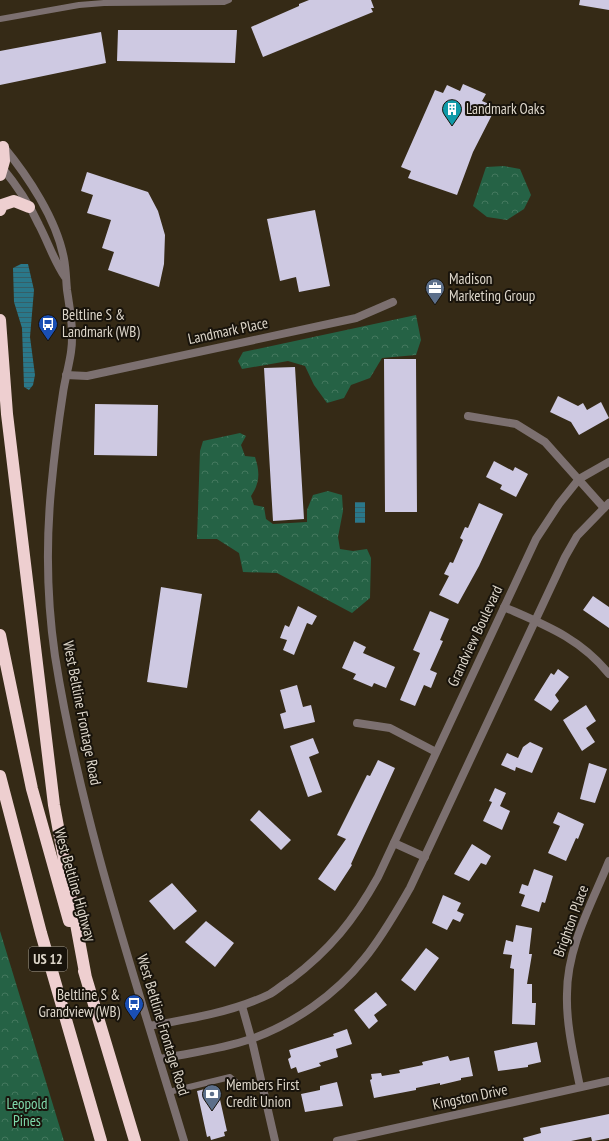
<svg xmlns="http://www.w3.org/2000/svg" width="609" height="1141" font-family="'PT Sans Narrow',sans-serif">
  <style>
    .forest { fill: url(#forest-crowns) }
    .water { fill: url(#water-rules) }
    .building { fill: #cec9e2 }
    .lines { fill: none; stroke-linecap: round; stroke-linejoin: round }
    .service { stroke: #7c7070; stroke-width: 6 }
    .minor { stroke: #7c7070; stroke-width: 8 }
    .tertiary { stroke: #7c7070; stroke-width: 8 }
    .motorway { stroke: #eecfd0; stroke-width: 12 }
    .labels { text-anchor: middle; stroke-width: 4; stroke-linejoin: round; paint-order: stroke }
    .shield { fill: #18130b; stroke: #a39c91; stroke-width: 1 }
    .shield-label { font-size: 14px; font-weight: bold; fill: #ded7cb }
    .poi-label { font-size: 15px; fill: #ded7cb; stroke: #18130b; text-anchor: start }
    .street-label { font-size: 15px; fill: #ded7cb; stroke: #18130b }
    .park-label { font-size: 15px; fill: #7fd9ab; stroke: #18130b }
  </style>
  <defs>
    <pattern id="forest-crowns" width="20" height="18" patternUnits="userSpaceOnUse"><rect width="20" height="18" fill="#256245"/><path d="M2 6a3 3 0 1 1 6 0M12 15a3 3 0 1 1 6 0" fill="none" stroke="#44785e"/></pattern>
    <pattern id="water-rules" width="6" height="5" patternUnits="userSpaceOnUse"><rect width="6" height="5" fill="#2a788a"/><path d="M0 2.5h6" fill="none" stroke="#355f67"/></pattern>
  </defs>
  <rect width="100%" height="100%" fill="#352a16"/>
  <path class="forest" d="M504 166 520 169 531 195 524 209 507 220 487 217 473 206 486 167Z
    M416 315 421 340 416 355 382 358 370 378 351 385 344 398 327 403 314 385 305 366 288 361 242 369 238 361 243 352Z
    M240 433 246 436 241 445 245 456 255 457C260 472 260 483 251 496L254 505 264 507 266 519 273 524 307 522V510L313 495 328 491 342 495 343 511 338 537 340 549 353 551 367 549 371 558 370 598 352 613 277 573 243 572 239 553 217 539H197L200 451 203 441Z
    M0 931 64 1141H0Z"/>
  <path class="water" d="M21 264H28L34 290 30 337 35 375 33 385 29 390 24 387 22 328 14 302 13 268Z
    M355 502H365V523H355Z"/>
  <path class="building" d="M309 0H371L374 8H371L373 12 263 57 251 27 299 6V4Z
    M580 0H609V10L579 5Z
    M118 30H237L235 63 117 61Z
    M101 32 106 63 0 85V51Z
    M463 84 486 94 482 101 496 107 473 152 457 195 408 178 411 171 401 167 435 90 443 93 447 85 460 91Z
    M87 172 148 192 158 211 165 235 164 264 159 287 108 270 114 252 102 248 111 220 87 213 93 195 81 191Z
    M315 210 330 286 299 292 296 277 280 281 267 219Z
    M384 359H416L417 512H385Z
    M295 367 304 519 273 521 264 368Z
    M558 396 578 406 583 403 587 410 601 402 609 418 579 435 571 422 550 412Z
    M95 404 158 405 157 456 94 455Z
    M494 461 513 471 515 467 528 474 516 497 500 489 502 485 486 477Z
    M479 503 503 514 479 566 458 604 439 595 449 576 444 574 450 562 453 563 463 540 460 538 465 527 468 528Z
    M161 587 202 594 187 688 147 682Z
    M593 596 609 607V628L583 610Z
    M298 606 317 616 312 625 307 623 294 655 283 650 287 640 280 638 285 625 289 627Z
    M430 611 449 619 440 640 443 641 430 670 437 673 431 688 424 685 415 706 400 700 420 653 413 650Z
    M354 641 366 647 363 653 395 667 386 688 374 683 372 687 353 679 356 674 342 668Z
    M558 669 569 677 555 695 559 701 551 711 534 700 551 673 554 675Z
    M297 685 303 707 311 705 315 722 284 729 280 714 286 712 280 690Z
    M586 705 596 721 586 728 595 742 582 751 563 720Z
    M313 738 319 753 309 757 322 792 308 797 290 746Z
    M530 742 543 748 532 773 516 767 515 771 501 765 507 753 518 758 523 747Z
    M378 760 395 768 351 864 352 865 335 891 318 879 346 839 337 835 367 775 370 776Z
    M589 763 607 769 595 803 580 799Z
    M495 788 506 793 500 806 510 811 502 830 483 821 492 802 489 801Z
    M259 810 291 840 281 850 250 820Z
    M558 812 584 824 578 839 576 838 566 861 548 853 560 826 553 823Z
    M472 844 491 856 486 865 481 863 469 881 454 874Z
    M534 869 553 876 545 903 542 902 539 912 521 906 525 895 519 893 522 884 528 886Z
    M172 883 197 911 174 930 149 901Z
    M443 895 461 903 457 911 464 914 460 922 453 919 447 930 432 923Z
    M206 921 234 943 215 967 185 942Z
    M516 925 532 928 529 954H532L527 984H532V1003H536L535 1025 512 1024 514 969 510 968 512 955 503 954 506 940 513 942Z
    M426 948 439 958 415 991 401 980Z
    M376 992 387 1005 374 1015 378 1021 369 1029 354 1010Z
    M347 1029 352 1044 336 1049 338 1057 319 1063 321 1066 298 1073 296 1067 291 1069 288 1059 291 1057 289 1050 334 1036 333 1034Z
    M537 1042 541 1062 528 1065V1067L498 1071 494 1051Z
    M448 1056 450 1061 469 1057 473 1076 461 1078V1080L440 1085V1083L416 1088V1090L374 1098 370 1080 372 1079 371 1074 381 1073 382 1076 400 1073 399 1070 423 1065 422 1062Z
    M337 1082 343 1106 305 1112 301 1094 320 1090V1086Z
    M217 1086 227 1131 224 1132 225 1136 211 1140 210 1136 207 1137 197 1091Z
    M609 1114V1138L594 1141H592L591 1137 571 1141H524L523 1138 541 1133 540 1128Z"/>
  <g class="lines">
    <path class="service" d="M0 19 79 5 104 3 224 2 229 0
      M169 1092 230 1077 236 1082"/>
    <path class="minor" d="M66 375 87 376 356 318 393 302
      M468 416 516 424 545 442 604 508
      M504 607C545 625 580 638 609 674
      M357 723 390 728 436 752
      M394 843 425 857
      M242 1006 253 1045 275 1141
      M580 1087C574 1057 566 1025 567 994 567 947 592 903 609 861
      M337 1141 609 1081"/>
    <path class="tertiary" d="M3 146C28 176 57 220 64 259 66 269 66 280 67 290 70 310 74 332 71 352 69 366 65 379 63 393 58 425 54 458 51 490 46 545 47 601 55 656 81 821 136 981 184 1141
      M0 165C15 183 29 203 39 225 48 242 54 261 65 277
      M149 1026C190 1019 233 1012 270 994 277 990 283 984 290 980 330 950 354 920 378 877L536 539 559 504 579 479 609 462
      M160 1059C190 1053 222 1049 251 1039 294 1024 336 994 364 959 382 937 396 912 410 888L565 557 577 536 609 503"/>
    <path class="motorway" d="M0 175 4 161 3 147
      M0 210 2 205 14 201 29 207
      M0 320 7 414 54 805 86 978
      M0 635 32 789 69 921
      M0 776 41 933 101 1141
      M84 971 135 1141"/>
  </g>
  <defs>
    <g id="building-pin" transform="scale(1)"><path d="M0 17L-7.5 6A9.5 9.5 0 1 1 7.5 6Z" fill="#0f9aa8" stroke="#18130b"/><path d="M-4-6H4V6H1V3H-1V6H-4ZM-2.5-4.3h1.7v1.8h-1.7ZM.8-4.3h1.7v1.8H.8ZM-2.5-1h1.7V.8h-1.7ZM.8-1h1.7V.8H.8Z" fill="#fff"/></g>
    <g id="office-pin" transform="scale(1)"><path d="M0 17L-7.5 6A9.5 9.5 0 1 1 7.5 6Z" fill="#5c6f8a" stroke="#18130b"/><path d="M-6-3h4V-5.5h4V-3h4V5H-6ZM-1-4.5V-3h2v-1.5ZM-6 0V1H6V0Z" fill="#fff"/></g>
    <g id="bus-pin" transform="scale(1)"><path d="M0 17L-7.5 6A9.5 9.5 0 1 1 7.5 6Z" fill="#1a4fb4" stroke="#18130b"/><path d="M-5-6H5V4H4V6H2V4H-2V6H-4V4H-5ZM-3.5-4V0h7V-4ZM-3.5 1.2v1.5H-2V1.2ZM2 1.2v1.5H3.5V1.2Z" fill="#fff"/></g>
    <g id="bank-pin" transform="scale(1)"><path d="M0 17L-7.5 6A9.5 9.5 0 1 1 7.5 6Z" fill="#5c6f8a" stroke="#18130b"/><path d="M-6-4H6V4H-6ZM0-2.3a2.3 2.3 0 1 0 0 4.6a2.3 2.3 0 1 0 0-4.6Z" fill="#fff"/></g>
  </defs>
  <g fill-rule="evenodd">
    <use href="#building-pin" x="452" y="109"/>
    <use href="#office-pin" x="435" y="288"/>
    <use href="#bus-pin" x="48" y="324"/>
    <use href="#bus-pin" x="134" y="1004"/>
    <use href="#bank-pin" x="212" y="1094"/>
  </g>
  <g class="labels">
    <rect class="shield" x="29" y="947" width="38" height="24" rx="3"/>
    <g class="shield-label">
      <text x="48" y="964">US 12</text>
    </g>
    <g class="poi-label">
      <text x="466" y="114">Landmark Oaks</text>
      <text x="449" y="284">Madison<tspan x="449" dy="17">Marketing Group</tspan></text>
      <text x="62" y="320">Beltline S &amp;<tspan x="62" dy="17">Landmark (WB)</tspan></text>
      <text x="120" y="1000" text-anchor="end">Beltline S &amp;<tspan x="120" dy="17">Grandview (WB)</tspan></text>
      <text x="226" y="1090">Members First<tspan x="226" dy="17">Credit Union</tspan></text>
    </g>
    <g class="street-label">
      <text transform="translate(228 331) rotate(-12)" y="5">Landmark Place</text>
      <text transform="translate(475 636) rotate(-65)" y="5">Grandview Boulevard</text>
      <text transform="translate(82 713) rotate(79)" y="5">West Beltline Frontage Road</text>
      <text transform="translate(75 885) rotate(74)" y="5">West Beltline Highway</text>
      <text transform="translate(571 921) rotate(-70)" y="5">Brighton Place</text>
      <text transform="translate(163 1025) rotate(73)" y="5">West Beltline Frontage Road</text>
      <text transform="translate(470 1097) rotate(-12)" y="5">Kingston Drive</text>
    </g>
    <g class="park-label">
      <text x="27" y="1109">Leopold<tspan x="27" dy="17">Pines</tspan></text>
    </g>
  </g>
</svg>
